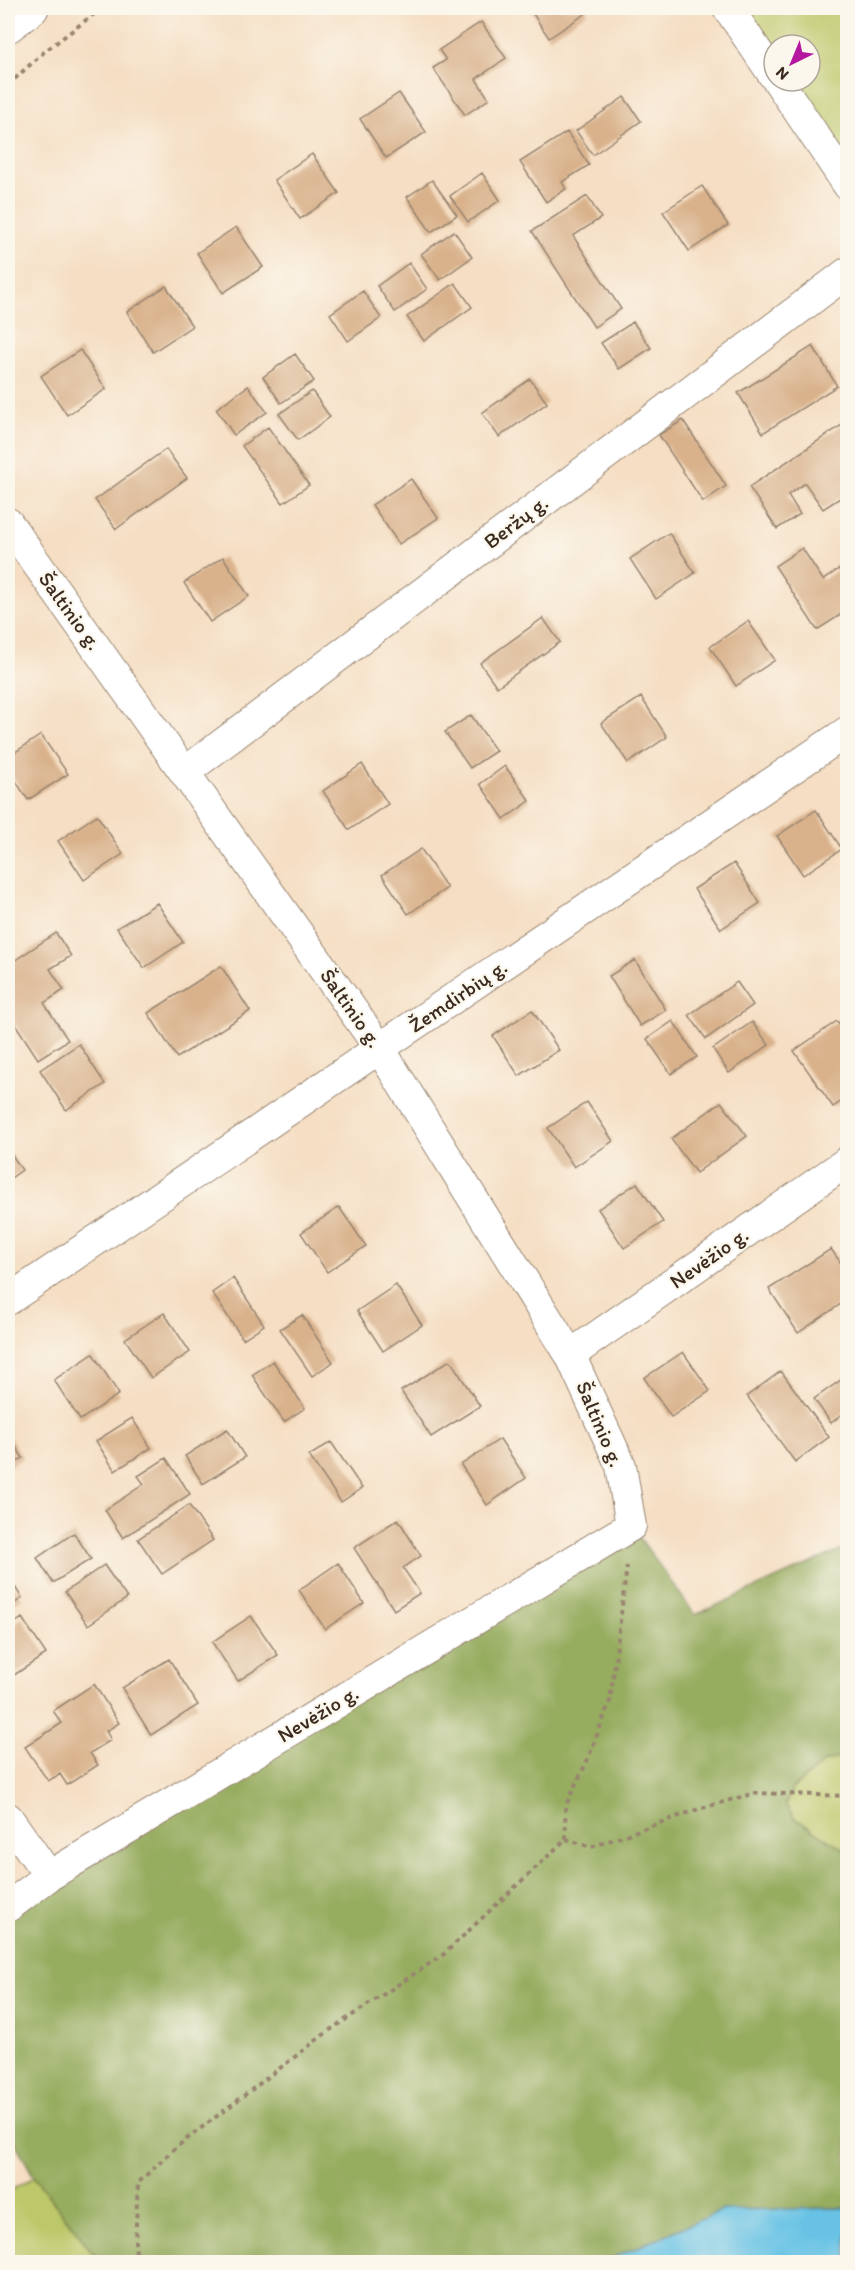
<svg xmlns="http://www.w3.org/2000/svg" width="855" height="2270" font-family="Itim,sans-serif">
  <style>
    .green { fill: #bdc86a; stroke: #7c7944; stroke-width: 1.5 }
    .forest { fill: #96ac5e; stroke: #686b3e; stroke-width: 1.5 }
    .water { fill: #68c2e5; stroke: #527682; stroke-width: 1.5 }
    .building { fill: #d9b28c }
    .lines { fill: none; stroke-linecap: round; stroke-linejoin: round }
    .street-casing { stroke: #988470; stroke-width: 32 }
    .secondary-casing { stroke: #988470; stroke-width: 35 }
    .path { stroke: #988470; stroke-width: 4; stroke-dasharray: 4.5 4.5; stroke-linecap: butt }
    .street { stroke: #fff; stroke-width: 30 }
    .secondary { stroke: #fff; stroke-width: 33 }
    .labels { text-anchor: middle; stroke-width: 4.5; stroke-linejoin: round; paint-order: stroke }
    .street-label { font-size: 21px; fill: #3b2a1e; stroke: #fbf7ec }
  </style>
  <rect width="100%" height="100%" fill="#fbf7ec"/>
  <filter id="ink" filterUnits="userSpaceOnUse"><feTurbulence type="fractalNoise" baseFrequency=".0167" numOctaves="2"/><feDisplacementMap in="SourceGraphic" scale="12" xChannelSelector="R" yChannelSelector="G"/><feConvolveMatrix kernelMatrix="1 2 1 2 8 2 1 2 1" color-interpolation-filters="sRGB"/></filter>
  <filter id="wash" filterUnits="userSpaceOnUse"><feTurbulence type="fractalNoise" baseFrequency=".008" numOctaves="4" result="noise"/><feDisplacementMap in="SourceGraphic" scale="24" xChannelSelector="R" yChannelSelector="G"/><feGaussianBlur stdDeviation="1.35" result="paint"/><feColorMatrix in="noise" values="0 0 0 0 0 0 0 0 0 0 0 0 0 0 0 0 0 1.4 0 .05"/><feComposite in="paint" operator="in"/></filter>
  <g filter="url(#wash)">
    <rect width="100%" height="100%" fill="#f5dec3"/>
    <path class="green" d="M728 8H847V185L778 81H810V45H774V76Z
      M847 1755V1851L794 1818 785 1804 793 1788 823 1763Z
      M34 2177 100 2262H8V2192Z"/>
    <path class="forest" d="M631 1526 695 1615 847 1547V1755L823 1763 793 1788 785 1804 794 1818 847 1851V2208L723 2210 603 2262H100L34 2177 8 2129V1907Z"/>
    <path class="water" d="M847 2208V2262H603L723 2210Z"/>
    <g id="blocks">
      <path class="building" d="M529 8H585L588 12 549 38Z
        M481 22 506 58 476 79 489 99 465 115 433 68 446 60 439 50Z
        M399 93 426 132 386 158 360 119Z
        M624 97 641 121 593 155 576 131Z
        M567 132 589 165 562 182 566 189 546 202 520 162Z
        M312 154 339 193 300 219 274 180Z
        M482 173 500 200 468 222 450 196Z
        M432 180 457 215 431 232 407 197Z
        M702 186 728 225 689 251 663 212Z
        M587 196 601 218 573 236 621 309 594 327 532 231Z
        M236 227 263 267 223 293 197 253Z
        M454 231 472 257 440 280 421 254Z
        M409 263 427 289 395 312 377 286Z
        M455 283 472 307 424 341 407 317Z
        M166 286 192 326 153 352 127 312Z
        M363 291 381 318 348 341 330 314Z
        M633 322 651 348 619 369 601 343Z
        M813 346 837 386 763 433 738 393Z
        M80 350 106 389 67 415 41 376Z
        M295 354 314 381 281 403 263 377Z
        M530 379 547 403 499 437 482 413Z
        M248 386 267 412 234 435 216 409Z
        M312 391 330 417 298 440 279 414Z
        M683 420 726 486 703 502 659 435Z
        M848 421V451L845 453 848 456V493L823 509 805 483 788 495 800 514 777 529 749 487Z
        M268 427 309 485 283 503 242 446Z
        M166 449 187 478 116 529 95 500Z
        M411 479 438 518 399 544 372 505Z
        M669 533 695 573 656 599 630 559Z
        M802 548 823 580 839 569 848 582V610L817 630 775 566Z
        M223 557 249 596 210 622 184 583Z
        M543 618 560 642 497 687 480 663Z
        M748 621 775 660 736 686 710 647Z
        M641 697 667 737 628 763 601 723Z
        M471 715 496 751 470 768 445 732Z
        M41 735 68 774 28 800 8 769V757Z
        M362 764 388 804 349 830 323 791Z
        M505 766 530 801 504 819 480 784Z
        M816 810 842 849 803 875 777 836Z
        M97 815 123 854 84 880 58 841Z
        M421 849 447 888 408 914 382 875Z
        M734 863 760 903 721 929 694 889Z
        M157 903 183 942 144 968 117 928Z
        M56 933 71 956 50 969 64 990 44 1003 68 1040 38 1059 8 1013V965Z
        M635 960 666 1010 640 1026 609 976Z
        M221 966 250 1011 177 1058 148 1013Z
        M737 982 753 1005 706 1039 689 1015Z
        M532 1010 559 1050 519 1076 493 1036Z
        M673 1021 697 1057 671 1074 647 1039Z
        M837 1021 848 1036V1097L833 1107 794 1051Z
        M752 1022 769 1045 729 1073 713 1049Z
        M79 1044 105 1084 66 1110 40 1070Z
        M587 1102 613 1141 574 1167 548 1128Z
        M721 1102 747 1136 696 1173 671 1139Z
        M8 1149 22 1170 8 1180Z
        M637 1183 663 1222 624 1248 598 1209Z
        M339 1207 366 1246 327 1272 301 1233Z
        M831 1249 848 1273V1299L798 1333 769 1289Z
        M233 1278 264 1325 243 1339 212 1293Z
        M396 1285 422 1325 383 1351 357 1311Z
        M164 1313 190 1352 151 1378 125 1339Z
        M302 1315 333 1362 312 1376 280 1329Z
        M683 1352 710 1391 671 1417 644 1378Z
        M93 1354 119 1394 80 1420 54 1380Z
        M450 1360 480 1406 431 1437 401 1391Z
        M273 1361 305 1408 284 1422 252 1375Z
        M781 1371 829 1437 795 1462 747 1396Z
        M848 1375V1410L831 1423 814 1399Z
        M132 1418 151 1448 115 1471 96 1441Z
        M227 1429 245 1457 203 1484 185 1456Z
        M8 1434 23 1458 8 1468Z
        M500 1439 526 1478 487 1505 461 1465Z
        M331 1442 362 1488 341 1502 309 1456Z
        M166 1458 190 1494 123 1538 105 1510 144 1484 138 1476Z
        M189 1505 213 1540 162 1574 138 1539Z
        M398 1519 421 1556 403 1568 420 1593 394 1610 354 1548Z
        M74 1533 91 1559 53 1583 37 1558Z
        M338 1563 364 1603 325 1629 299 1590Z
        M104 1565 127 1598 88 1625 65 1592Z
        M8 1576 22 1598 8 1608Z
        M251 1616 278 1655 238 1681 212 1642Z
        M22 1618 46 1654 8 1679V1628Z
        M169 1659 198 1705 151 1735 122 1688Z
        M94 1684 119 1723 106 1731 111 1740 90 1753 98 1765 67 1785 60 1774 48 1781 25 1747 62 1723 53 1711Z"/>
    </g>
  </g>
  <g filter="url(#ink)">
    <use href="#blocks" fill-opacity="0" stroke="#988470" stroke-width="1.5"/>
    <g class="lines">
      <g class="street-casing">
        <path id="street" d="M728 8 774 76
          M778 81 848 185
          M8 523 380 1049 570 1355 621 1466 631 1526 49 1876 8 1907
          M185 772 848 272
          M8 1300 848 731
          M570 1355 848 1161
          M8 1818 49 1876"/>
      </g>
      <g class="secondary-casing">
        <path id="secondary" d="M8 26 32 8"/>
      </g>
      <path class="path" d="M8 85 44 52 102 8
        M566 1839 591 1847 702 1808 755 1793 848 1796
        M137 2262 135 2243 138 2183 175 2148 330 2030 444 1954 566 1839 565 1807 588 1759 610 1701 627 1566"/>
      <use href="#street" class="street"/>
      <use href="#secondary" class="secondary"/>
    </g>
  </g>
  <g class="labels">
    <g class="street-label">
      <text transform="translate(516 522) rotate(-37)" y="7">Beržų g.</text>
      <text transform="translate(70 611) rotate(54)" y="7">Šaltinio g.</text>
      <text transform="translate(458 996) rotate(-34)" y="7">Žemdirbių g.</text>
      <text transform="translate(351 1008) rotate(55)" y="7">Šaltinio g.</text>
      <text transform="translate(709 1258) rotate(-35)" y="7">Nevėžio g.</text>
      <text transform="translate(600 1424) rotate(67)" y="7">Šaltinio g.</text>
      <text transform="translate(318 1714) rotate(-31)" y="7">Nevėžio g.</text>
    </g>
  </g>
  <rect width="855" height="2270" fill="none" stroke="#fbf7ec" stroke-width="30"/>
  <g transform="translate(792 63) rotate(223)"><circle r="28" fill="#fbf7ec" stroke="#aea59a" stroke-width="1.5"/>
  <path d="M0-4.5L10 22L0 15L-10 22Z" fill="#b5179e"/>
  <text y="-9" font-size="16" font-weight="bold" text-anchor="middle" fill="#3b2a1e">N</text>
  </g>
</svg>
